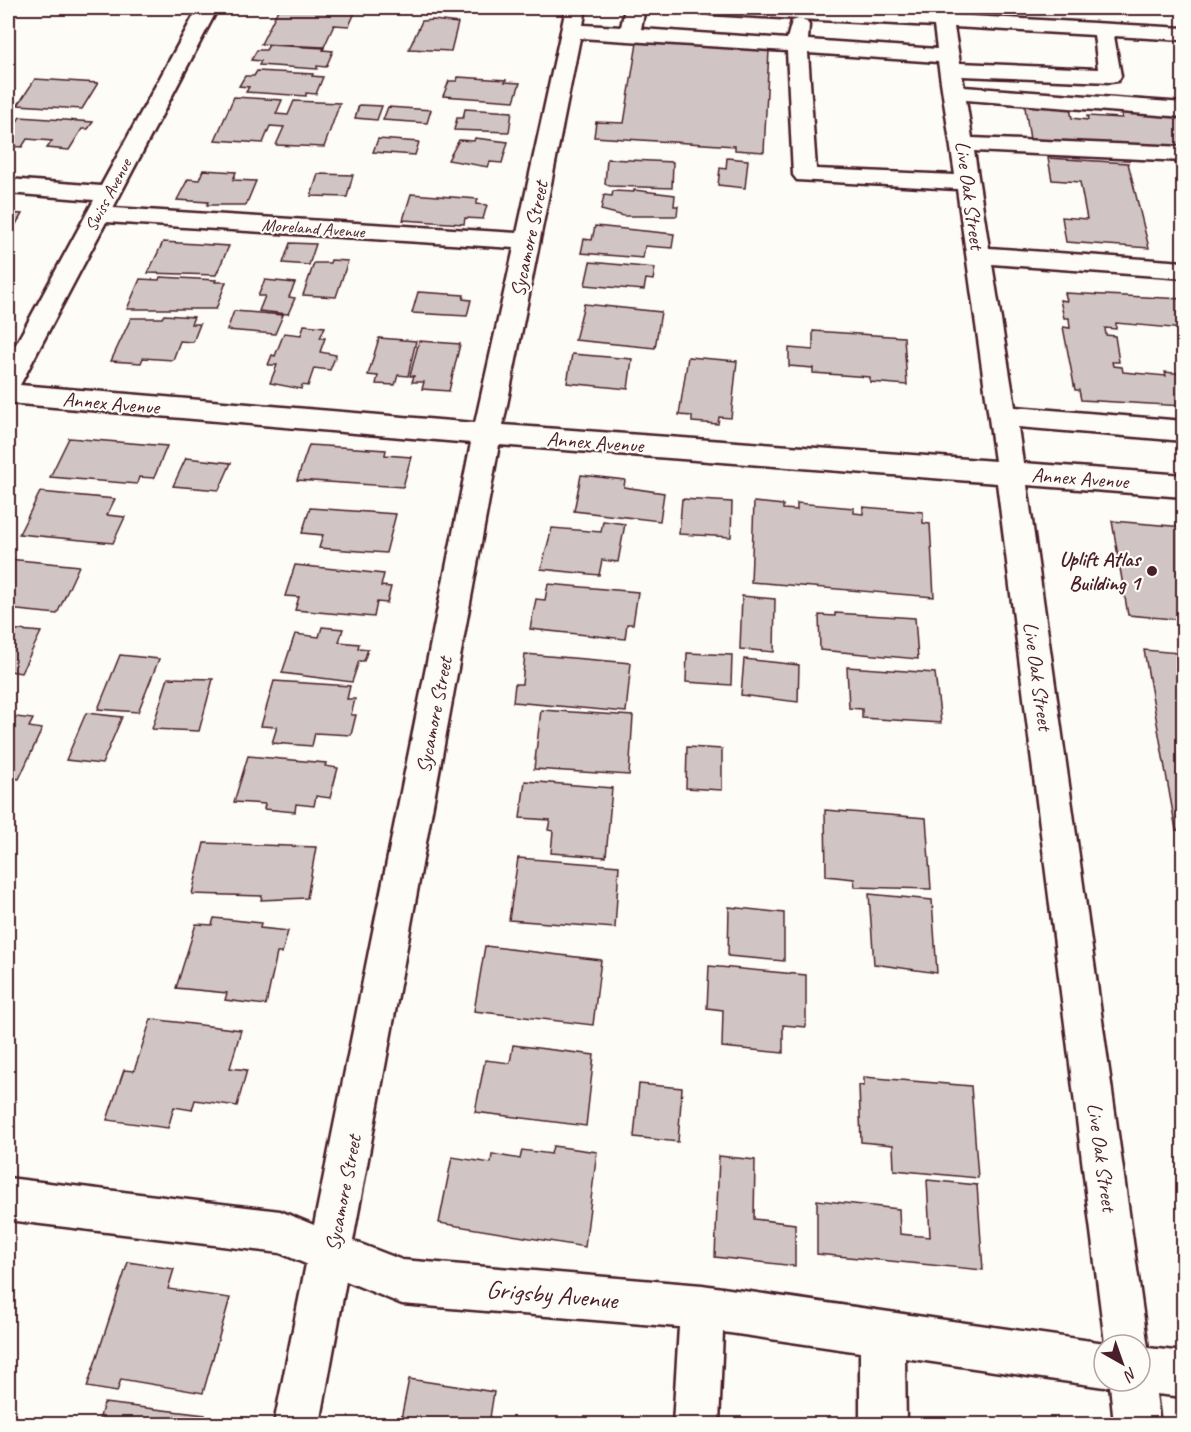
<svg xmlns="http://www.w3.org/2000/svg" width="1191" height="1432" font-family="Caveat,sans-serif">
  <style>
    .building { fill: #d0c5c4; stroke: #4a1f2b; stroke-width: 1.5 }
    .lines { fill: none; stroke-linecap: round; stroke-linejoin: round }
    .minor-casing { stroke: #4a1f2b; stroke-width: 5 }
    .minor { fill: #fdfcf7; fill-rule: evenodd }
    .poi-dot { fill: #4a1f2b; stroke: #fdfcf7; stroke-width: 2 }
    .labels { text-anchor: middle; stroke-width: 4.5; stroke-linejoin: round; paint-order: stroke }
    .far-street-label { font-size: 18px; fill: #4a1f2b; stroke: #fdfcf7 }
    .street-label { font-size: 21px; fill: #4a1f2b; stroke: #fdfcf7 }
    .poi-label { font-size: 21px; font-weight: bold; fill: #4a1f2b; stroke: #fdfcf7; text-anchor: end }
    .near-street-label { font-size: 26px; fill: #4a1f2b; stroke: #fdfcf7 }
  </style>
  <rect width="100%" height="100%" fill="#fdfcf7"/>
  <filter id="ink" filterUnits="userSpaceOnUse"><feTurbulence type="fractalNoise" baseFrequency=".0167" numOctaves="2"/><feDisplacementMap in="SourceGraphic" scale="12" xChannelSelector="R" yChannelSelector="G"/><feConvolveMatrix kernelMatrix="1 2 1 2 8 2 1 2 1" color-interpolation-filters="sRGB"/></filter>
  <g filter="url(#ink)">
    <path class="building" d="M279 8H357L349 26 334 25 324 47 261 44Z
      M433 20 458 23 451 51 409 49 422 21Z
      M637 43 769 50 764 152 735 150V146L594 137 596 122 624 123Z
      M269 45 324 48 323 50 333 51 326 67 317 66V69L259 65 261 61 251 60 257 50H266Z
      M257 71 313 74 312 76 323 77 316 94 306 93V96L246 92 249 87 239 86 245 76H254Z
      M458 77 506 80 505 82 520 83 514 101 443 96 449 81H457Z
      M35 79 98 83 82 109 18 105Z
      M234 97 282 100 276 114 288 115 294 101 340 103 324 147 276 145 284 127 270 126 263 143 215 140Z
      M1024 101 1069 104 1072 118 1088 120 1087 116 1122 118 1120 107 1175 111 1184 129V149L1030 139Z
      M359 105 382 106 377 120 355 118Z
      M388 107 431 110 427 123 383 120Z
      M465 109 512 112 509 132 454 130 457 118H463Z
      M20 117 93 122 88 129H82L69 150 47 148 52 141 27 139 22 147 8 146V135Z
      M475 138 508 142 502 163 490 162 488 167 448 160 459 140 474 141Z
      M378 139 419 142 415 155 373 152Z
      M727 158 748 160 745 188 718 185 720 168 726 169Z
      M1048 158 1128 163 1149 248 1066 242 1062 217 1087 219 1080 182 1052 180Z
      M607 159 673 162 672 188 610 186 605 184Z
      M1175 163H1184V192Z
      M203 170 236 172 233 180 256 181 246 205H207L208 202 177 200 188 179 199 180Z
      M318 174 353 175 347 197 311 196Z
      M634 190 675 195 674 206H678L677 216H624L601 210 604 195 612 196 613 191 634 192Z
      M411 194 478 199 476 204 487 205 483 219 465 218 464 224 403 220Z
      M8 213 22 214 8 238Z
      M595 226 674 234 672 248 645 246 643 258 581 253 584 239 592 240Z
      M163 242 229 246 216 275 148 273Z
      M290 243 316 244 309 265 283 263Z
      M331 260 348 261 336 297 303 295 314 263H330Z
      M590 262 655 268 653 280 646 279 644 290 585 285Z
      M160 277 216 280 215 282H226L216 309H127L140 279 159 280Z
      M265 280 295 283 289 297 295 298 288 314 259 311 265 296H258Z
      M418 292 464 295 463 299 471 300 467 316 412 313Z
      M1065 293 1184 299V329L1116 323V329L1105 328 1106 335 1115 336 1119 362H1112L1113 366 1122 367 1123 372 1166 376 1165 372 1184 374V406L1081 400 1079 390H1075L1063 327 1070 328 1069 318H1064L1060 300 1067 301Z
      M584 304 661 312 655 348 575 340Z
      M234 311 283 315 275 334 227 330Z
      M164 315 194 317 191 324H200L193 342 180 341 173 360 143 358 141 363 111 361 131 318H162Z
      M304 325 325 327 320 338H325L320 352 336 355 330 370 314 368 308 386 302 385 301 389 270 383 277 365H268L272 355 275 356 284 333 301 335Z
      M813 331 904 337 907 385 870 382V377L813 373V368L789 366V348L813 350Z
      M379 338 416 341 408 376 398 375 395 385 376 384 378 376 368 375Z
      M419 341 460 344 449 391 422 389 424 382H412L414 376H410Z
      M572 354 632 359 628 389 567 383Z
      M688 357 737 361 731 418 719 417 718 424 692 422V416L679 415Z
      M69 438 167 446 154 478 139 477 137 484 50 477Z
      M309 445 386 450 385 455 411 457 403 487 297 480Z
      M186 458 231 463 219 490 173 486Z
      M581 475 625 480 624 487 664 493 660 521 574 511Z
      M40 492 115 499 107 515 125 517 113 543 19 534Z
      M682 499 732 502 731 537 679 534Z
      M754 502 783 505V509L797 510V503L854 508V513L863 514V507L923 512V523L930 524 934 597 751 582Z
      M310 508 396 514 386 553 319 548 323 535 302 533Z
      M603 521 625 524 618 562 602 560 599 575 541 569 552 528 601 532Z
      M1112 521 1184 527V620L1128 615Z
      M8 559 79 566 57 614 8 609Z
      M295 565 384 574 381 586 391 587 387 603 377 602 374 617 295 610 299 597 285 596Z
      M548 584 638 592 633 624H627L625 639 530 629 536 599 545 600Z
      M742 596 775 599 774 652 740 649Z
      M835 613 915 618 918 659 820 650 819 615 835 616Z
      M322 627 343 629 339 642 359 644 358 648 368 649 364 661H359L352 682 282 673 295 634 319 637Z
      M8 629 41 632 21 673 10 671 8 674Z
      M1175 631 1184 632V831L1176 830 1144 650 1179 653Z
      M687 653 732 655 731 685 686 682Z
      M525 654 631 663 626 712 513 702 515 684H522Z
      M120 655 159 659 138 712 98 709Z
      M744 659 799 665 798 702 741 695Z
      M847 667 935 673 941 723 862 718V709L849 708Z
      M168 678 213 679 199 731 152 729Z
      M274 681 350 686 347 699H355L351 715H356L351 735 315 733 312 746 272 743 277 727 261 726Z
      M541 710 633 716 629 775 534 769Z
      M86 713 122 717 102 764 66 760Z
      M8 716 33 719 29 727 42 729 19 779 8 777Z
      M687 747 722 749V790L686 788Z
      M248 756 326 763 325 766 338 768 330 798 316 796 314 806 296 804 295 812 264 809 265 804 234 802Z
      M525 781 612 788 606 857 551 853 553 831 548 830 550 820 520 818Z
      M825 810 926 818 931 889 855 887 854 879 826 876Z
      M204 843 316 847 307 898 261 900 262 896 192 894Z
      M518 858 619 866 615 928 509 920Z
      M869 894 932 900 937 973 874 964Z
      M729 907 784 913V961L728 956Z
      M214 918 261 923 260 928 288 931 282 953H277L266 1005 225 1000 227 993 176 988 196 924 212 925Z
      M485 946 601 960 593 1025 474 1011Z
      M709 966 806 975V1027L783 1025V1053L722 1047 723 1010 707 1008Z
      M151 1019 241 1030 230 1068 247 1070 237 1106 195 1100 192 1110 174 1107 168 1128 107 1120 124 1070 134 1071Z
      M513 1045 594 1055 586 1126 475 1112 485 1060 510 1063Z
      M864 1077 971 1086 978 1178 894 1170 893 1145 861 1142 859 1085 864 1086Z
      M639 1084 682 1088 678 1142 634 1137Z
      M553 1146 597 1152 585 1247 439 1223 452 1157 491 1163 492 1154 520 1159 522 1150 551 1154Z
      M719 1156 755 1160 754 1219 795 1224V1266L715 1257Z
      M927 1180 977 1185 983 1270 817 1254V1200L899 1209 900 1234 930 1237Z
      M128 1262 174 1269 168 1289 230 1298 203 1393 121 1379 117 1392 87 1387Z
      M409 1379 494 1392 489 1424H400Z
      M104 1403 205 1415 202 1424H98Z
      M745 1418 792 1424H745Z"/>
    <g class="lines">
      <g class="minor-casing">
        <path id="minor" d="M198 8H218L113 208 517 233 566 8H586L583 25 621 27 625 8H645L641 29 787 39 792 21 799 19 711 14 704 12 701 8H812L932 14 931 8H951L952 15 1184 28V40L1114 36 1121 76 1118 81 1110 82 962 76 964 87 1184 103V117L966 100 972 138 1184 147V161L974 151 989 248 1184 262V278L992 264 1015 407 1184 421V441L1018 427 1023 463 1184 475V497L1027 485 1148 1348 1184 1352V1397L1156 1394 1160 1424H1114L1110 1385 1104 1387 905 1358 906 1424H860V1352L723 1332 719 1424H673L679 1327 402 1304 346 1281 320 1424H274L306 1264 280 1253 8 1220V1178L280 1211 314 1225 471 443 8 403V359L94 200 8 193V179L101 186ZM799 19 934 26 937 49 808 40 809 25 806 21ZM954 27 1094 35 1098 69 960 63ZM580 38 787 51 793 175 797 180 957 189 995 461 503 425ZM808 53 938 62 955 175 816 169ZM106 222 514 248 475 423 20 385ZM499 445 997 483 1105 1343 702 1285 402 1260 353 1241ZM1104 1345H1140V1381H1104Z"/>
      </g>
      <use href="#minor" class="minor"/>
    </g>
  </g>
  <circle class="poi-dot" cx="1152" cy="571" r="6"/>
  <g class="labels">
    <g class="far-street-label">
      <text transform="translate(108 195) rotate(-62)" y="6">Swiss Avenue</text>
      <text transform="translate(313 228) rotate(4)" y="6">Moreland Avenue</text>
    </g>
    <g class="street-label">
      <text transform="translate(970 195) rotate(82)" y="7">Live Oak Street</text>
      <text transform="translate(529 239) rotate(-78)" y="7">Sycamore Street</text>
      <text transform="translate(111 403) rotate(5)" y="7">Annex Avenue</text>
      <text transform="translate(595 442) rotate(4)" y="7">Annex Avenue</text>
      <text transform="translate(1080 478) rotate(4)" y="7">Annex Avenue</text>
      <text transform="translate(1038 676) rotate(82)" y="7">Live Oak Street</text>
      <text transform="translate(434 715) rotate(-79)" y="7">Sycamore Street</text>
      <text transform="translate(1102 1157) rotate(82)" y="7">Live Oak Street</text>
      <text transform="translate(343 1193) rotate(-79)" y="7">Sycamore Street</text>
    </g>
    <g class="poi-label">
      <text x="1140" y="566">Uplift Atlas<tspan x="1140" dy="24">Building 1</tspan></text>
    </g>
    <g class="near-street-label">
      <text transform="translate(552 1294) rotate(5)" y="9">Grigsby Avenue</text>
    </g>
  </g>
  <rect width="1191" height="1432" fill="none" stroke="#fdfcf7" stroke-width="30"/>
  <rect x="15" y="15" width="1161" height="1402" fill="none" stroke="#4a1f2b" stroke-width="2" filter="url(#ink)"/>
  <g transform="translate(1122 1363) rotate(140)"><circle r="28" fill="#fdfcf7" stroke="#b5a4a5" stroke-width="1.5"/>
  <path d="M0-4.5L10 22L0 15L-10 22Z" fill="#4a1f2b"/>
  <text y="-9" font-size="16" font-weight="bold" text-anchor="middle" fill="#4a1f2b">N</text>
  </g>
</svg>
